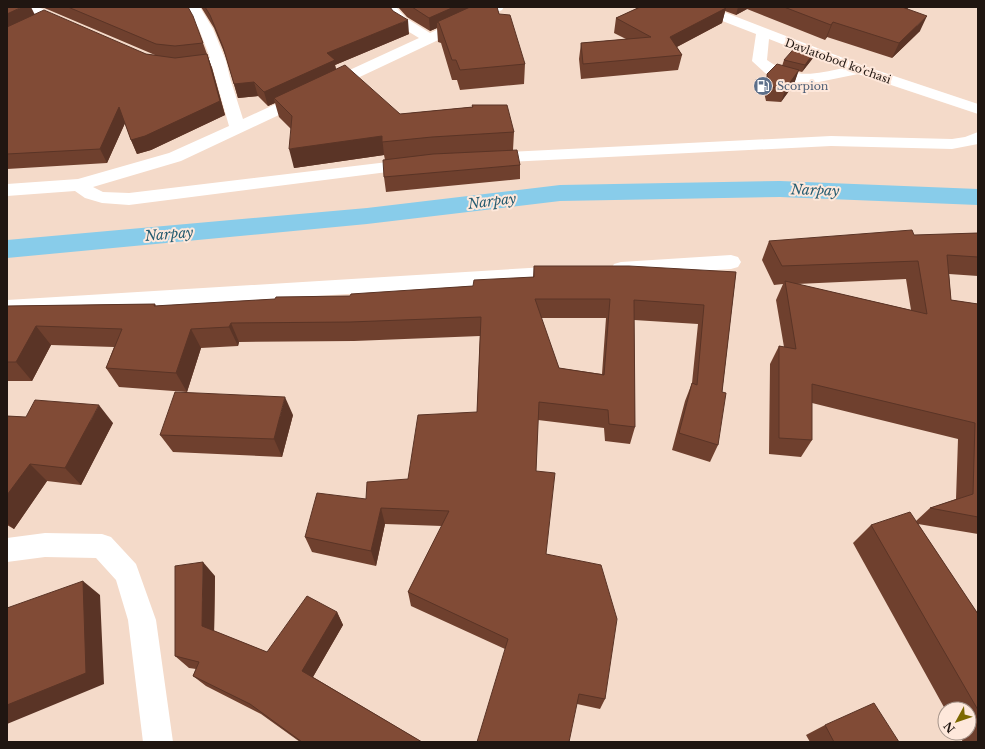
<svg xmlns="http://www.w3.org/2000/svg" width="985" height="749" font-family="'Libre Baskerville',serif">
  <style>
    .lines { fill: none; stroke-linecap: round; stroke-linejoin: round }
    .canal { fill: #88ccea; fill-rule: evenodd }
    .minor { fill: #fff; fill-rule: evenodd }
    .wall { fill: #6f402e; fill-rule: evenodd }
    .shaded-wall { fill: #5a3426 }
    .building { fill: #814b36; stroke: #5a3426; fill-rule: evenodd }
    .labels { text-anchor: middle; stroke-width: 4; stroke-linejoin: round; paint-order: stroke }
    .far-street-label { font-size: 11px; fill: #201611; stroke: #fee8db }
    .far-service-label { font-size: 11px; fill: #4e5e75; stroke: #fee8db; text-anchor: start }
    .water-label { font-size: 14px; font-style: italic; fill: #265c71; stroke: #fee8db }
  </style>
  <rect width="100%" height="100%" fill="#f4dac9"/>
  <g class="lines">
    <path class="canal" d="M780 181 978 189V205L780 197 560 201 367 224 7 258V240L367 208 560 185Z"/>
    <path class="minor" d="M20 7H38L72 22 74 25 72 28H62L22 10Z
      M186 7H200L213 29 226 61 230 78 243 119 419 38 396 24 382 7H396L406 18 430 33 486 7H504L502 10 181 161 93 187 103 192 129 193 413 159 419 160 422 164 419 168 129 205 102 203 85 198 75 191 7 196V184L78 179 169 153 229 126 212 66 181 70 176 69 174 66 176 63 210 58 199 29Z
      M692 7H711L864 66 978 104V114L858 74 819 82 795 83 777 79 765 73 752 61 756 34 694 10ZM769 39 843 68C813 75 793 79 767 60Z
      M978 132V144L952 149 831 146 489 163 483 162 481 158 483 154 489 153 831 136 952 139 965 137Z
      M731 255 738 257 741 262 738 267 731 269 621 276 614 274 611 269 614 264 621 262Z
      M563 266 570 268 573 273 570 278 563 280 7 316V300Z
      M45 533 102 534 111 537 136 564 156 620 173 742H143L128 620 116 580 96 558 45 557 7 562V538Z"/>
  </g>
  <path class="wall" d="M7 7 35 14 146 54 155 55 42 7H188L203 43 212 68 225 115 151 150 137 154 131 140 125 123 107 163 7 169Z
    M201 7H390L409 34 335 65 336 69 400 114 472 107V105L514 132 513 150 520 165V179L386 192 384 177 385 160 384 155 294 168 291 129 279 117 275 103 268 106 258 96 238 98 226 57 214 28Z
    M398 7H497L499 14 525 64 524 84 460 90 457 80H452L441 43 438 42 437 28 430 31 407 17Z
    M640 7H909L907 9 920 31 892 58 827 37 825 40 747 9 736 15 725 11 722 23 677 47 682 55 678 70 581 79 579 59 581 43 626 39 614 33 616 18Z
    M813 58 802 72 798 71 794 84 781 102 766 101 763 88 767 74 782 66 784 60Z
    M978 233V276L949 274 951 300 978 304V534L918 524 978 614V742H963L958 733H969V709H945L853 543 871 525 916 521 930 508 956 499 958 439 812 403V440L801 457 769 454 770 364 779 346 784 347 776 300 783 284 774 285 762 260 769 241ZM906 279 911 310 797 284Z
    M534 266 736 272 722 392 718 445 710 462 672 450 685 401 692 383 698 324 634 320 635 427 630 444 605 441 604 428 538 420 536 471 546 554 605 699 600 709 577 704 505 649 411 606 408 592 442 526 385 524 376 566 312 552 305 537 366 499 408 479 477 412 480 336 354 341 239 342 238 346 201 348 187 392 119 387 106 368 114 347 51 345 32 381H7V306L155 304 156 306 350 296 473 286 533 277ZM541 318H606L602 374 559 368Z
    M293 415 282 457 173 452 160 435Z
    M7 416 113 423 81 485 47 481 14 529 7 525Z
    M215 576 214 631 267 652 337 612 343 625 313 677 422 742H300L261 714 206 686 193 676 196 669 189 668 175 656Z
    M825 725 899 742H810L806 735Z"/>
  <path class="shaded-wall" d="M22 7H31L36 17 7 31V14Z
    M454 7H486L439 23 437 22V28L430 31 429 18Z
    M738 7H748L747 9 736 15Z
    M902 7H909L895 22Z
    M726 8 722 23 667 52 670 37Z
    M927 16 920 31 892 58 899 43Z
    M408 20 409 34 335 65 337 74 274 98 275 103 268 106 264 92 327 53Z
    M833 22 827 37 825 40 831 25Z
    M815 51 813 58 802 72 805 65Z
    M207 54 212 68 225 115 151 150 137 154 131 140Z
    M799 70 794 84 781 102 786 88Z
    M254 82 258 96 238 98 234 84Z
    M119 107 126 121 107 163 100 149Z
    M382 136 384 155 294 168 289 149Z
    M231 323 239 342 238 346 229 327Z
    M36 326 51 345 32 381 16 362Z
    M191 329 201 348 187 392 176 373Z
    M285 397 293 415 282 457 274 439Z
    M99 405 113 423 81 485 65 468Z
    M30 464 47 481 14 529 7 523V495Z
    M381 508 385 524 376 566 371 551Z
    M203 562 215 576 214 638 202 626Z
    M83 581 100 595 104 684 7 724V705Z
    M337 612 343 625 310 682 302 671Z"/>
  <path class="building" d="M7 7H22L7 14Z
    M68 7H188L193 16 203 43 175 46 156 44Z
    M205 7H390L393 11 408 20 327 53 335 60 264 92 254 82 234 84 223 47 210 15Z
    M412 7H454L429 18Z
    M470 7H497L499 14 510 15 525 64 460 70 456 60H452L439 23 437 22Z
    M640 7H724L726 8 670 37 682 55 583 64 581 43 651 37 616 18Z
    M784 7H902L927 16 899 43 833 22 831 25Z
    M44 10 146 54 175 58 207 54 220 101 145 136 131 140 119 107 100 149 7 154V27Z
    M798 44 815 51 805 65 784 60Z
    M777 64 799 70 786 88 771 87 767 74Z
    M345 65 400 114 473 107 472 105H507L514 132 432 137 382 142V136L289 149 292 116 274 98Z
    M517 150 520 165 384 177 383 160 433 154Z
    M912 230 914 235 978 233V257L947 255 951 300 978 304V517L930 508 973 494 975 423 812 384V440L779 438V346L796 349 785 281 927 314 918 261 782 266 769 241Z
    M534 266H629L736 272 722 392 726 393 718 445 679 433 692 383 697 385 704 305 634 300 635 427 609 424 608 410 539 402 536 471 555 473 546 554 601 565 617 619 605 699 579 694 569 742H477L508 639 408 592 449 511 381 508 371 551 305 537 317 493 366 499 367 482 408 479 418 415 477 412 481 317 350 322 231 323 229 327 191 329 176 373 106 368 122 329 36 326 16 362H7V306L155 304 154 306 275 299 276 297 350 296 351 294 473 286 474 280 534 277ZM535 299H610L604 375 559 368Z
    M175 392 285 397 274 439 160 435Z
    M35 400 99 405 65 468 30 464 7 495V416L26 417Z
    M910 512 978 614V710L871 525Z
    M203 562 202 626 267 652 307 596 337 612 302 671 422 742H302L250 704 193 676 199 662 175 656V566Z
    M83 581 86 673 7 705V608Z
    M874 703 899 742H834L825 725Z"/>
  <defs>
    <g id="fuel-disc" transform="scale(1)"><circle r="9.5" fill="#5c6f8a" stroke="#fee8db"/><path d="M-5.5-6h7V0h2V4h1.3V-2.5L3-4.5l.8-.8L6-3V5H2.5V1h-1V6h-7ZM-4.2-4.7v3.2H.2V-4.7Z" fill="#fff"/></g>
  </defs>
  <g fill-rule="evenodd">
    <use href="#fuel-disc" x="763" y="86"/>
  </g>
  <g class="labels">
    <g class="far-street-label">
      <text transform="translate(838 61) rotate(20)" y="4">Davlatobod ko'chasi</text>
    </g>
    <g class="far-service-label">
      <text x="777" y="90">Scorpion</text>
    </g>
    <g class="water-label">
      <text transform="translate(815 190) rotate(2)" y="5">Narpay</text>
      <text transform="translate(492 201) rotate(-7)" y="5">Narpay</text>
      <text transform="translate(169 234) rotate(-5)" y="5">Narpay</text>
    </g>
  </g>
  <rect width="985" height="749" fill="none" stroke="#201611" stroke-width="16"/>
  <g transform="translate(957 721) rotate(230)"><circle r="19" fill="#fee8db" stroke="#a5948a"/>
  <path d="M0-3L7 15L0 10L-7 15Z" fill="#7c6800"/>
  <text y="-6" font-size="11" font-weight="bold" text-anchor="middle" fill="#201611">N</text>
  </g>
</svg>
